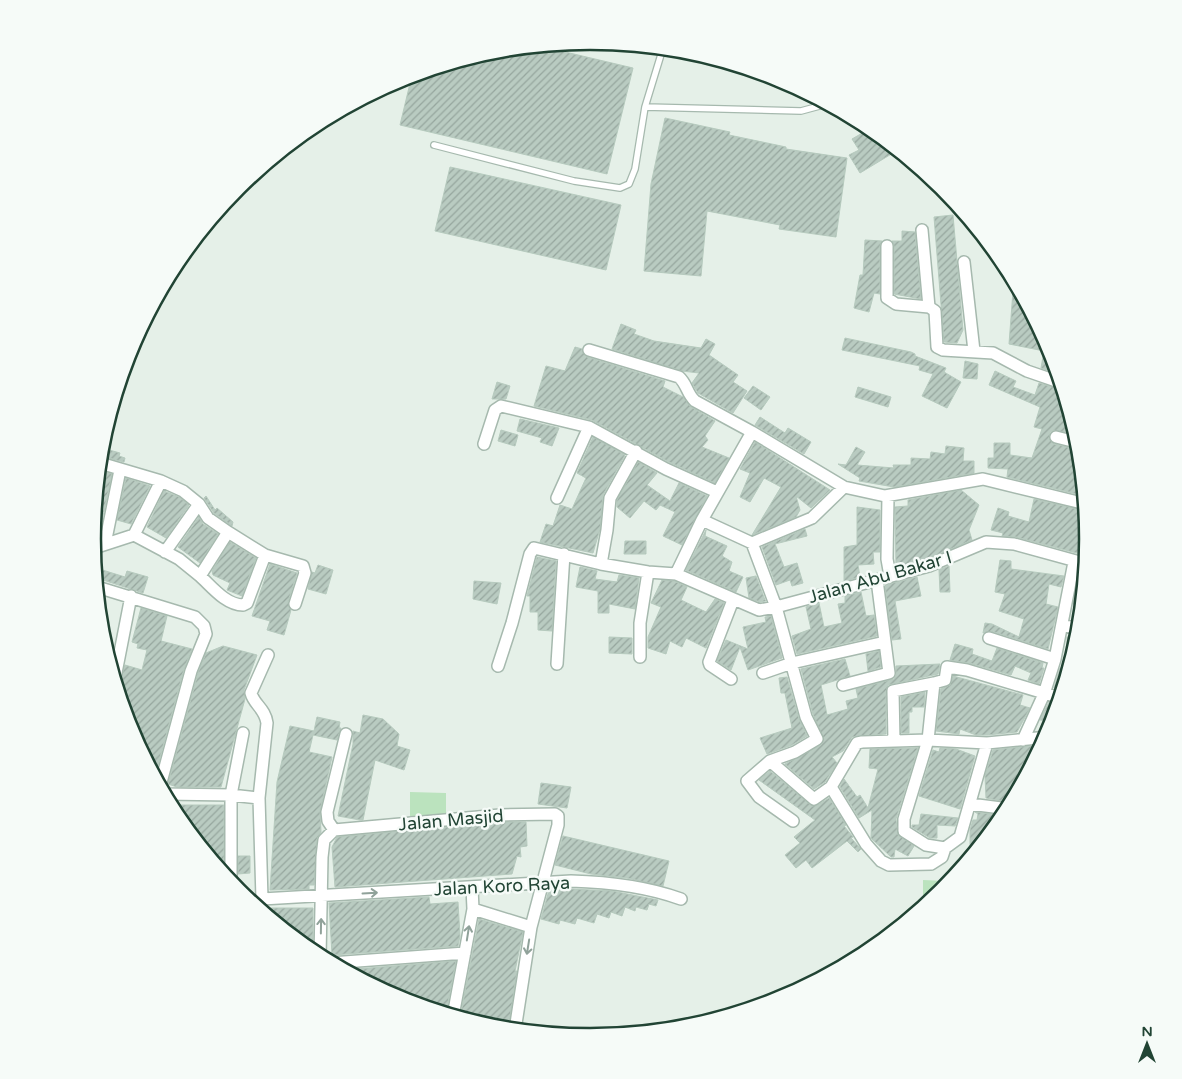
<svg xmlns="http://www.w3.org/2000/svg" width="1182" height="1079" font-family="'Varela Round',sans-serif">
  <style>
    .green { fill: #bbe3be }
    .building { fill: url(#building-hatch); stroke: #b6cabe }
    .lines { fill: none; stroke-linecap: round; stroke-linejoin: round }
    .service-casing { stroke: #a6b9ae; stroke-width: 8 }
    .minor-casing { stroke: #a6b9ae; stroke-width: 14 }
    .service { stroke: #fff; stroke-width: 5.5 }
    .minor { stroke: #fff; stroke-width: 11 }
    .oneway { stroke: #90a29a }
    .labels { text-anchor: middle; stroke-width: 5; stroke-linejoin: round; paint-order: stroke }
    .street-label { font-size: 18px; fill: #214434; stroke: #f6fbf8 }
    .rim { fill: none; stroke: #214434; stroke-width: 2.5 }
  </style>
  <defs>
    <pattern id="building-hatch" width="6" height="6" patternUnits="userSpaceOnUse" patternTransform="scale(1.25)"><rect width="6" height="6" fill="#b9cbc1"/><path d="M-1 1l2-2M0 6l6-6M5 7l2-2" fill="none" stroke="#96a69e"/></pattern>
  </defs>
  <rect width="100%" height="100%" fill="#e5f0e8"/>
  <path class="green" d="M410 792 446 793V817L410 816Z
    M923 880 945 881 944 891 932 901H923Z"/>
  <path class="building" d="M540 46 633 68 607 174 400 125 412 75 494 51Z
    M665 118 730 132 729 135 786 147V149L847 158 836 237 779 229 780 225 707 211 701 276 644 271 651 184Z
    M871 128 898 150 860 173 849 155 859 150 852 139Z
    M450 167 621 205 606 270 435 231Z
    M953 215 963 330 957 343 944 342 934 217Z
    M902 231 915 232 921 299 894 294V246L892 241H902Z
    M865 240 882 241 880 246V294L874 293 869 312 854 308 860 275H863Z
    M1013 291 1021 292 1051 349 1059 374 1041 368 1044 351 1009 344Z
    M621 324 636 330 634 334 654 341 701 348 706 339 715 344 709 355 738 375 733 382 747 391 733 413 698 393 692 383 699 373 682 371 612 349Z
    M845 338 911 352 915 354V356L946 368 944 372 961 382 947 408 922 396 933 374 919 370 920 366 842 350Z
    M575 347 582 349 587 357 665 381 663 387 683 397 691 407 715 421 705 436 708 440 702 447 729 458 715 483 669 462 592 420 534 406 546 366 565 371Z
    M965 361 978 364 977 379 963 378Z
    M995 371 1016 381 1013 387 1035 395 1039 383 1064 390 1077 435 1054 430 1050 432 1049 439 1054 444 1080 450 1085 496 1007 477 1008 469 988 468V458H994V443H1010V455L1032 458 1042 429 1034 427 1040 407 989 385Z
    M497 382 510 386 506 399H492Z
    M753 386 770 397 761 410 744 398Z
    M858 387 891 397 888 407 855 397Z
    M760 417 785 433 788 428 811 442 804 454 755 425Z
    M520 419 559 428 552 446 540 442 542 438 517 431Z
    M501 430 518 435 515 446 498 441Z
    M593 437 625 455 603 495 600 529 593 553 540 542 546 524 553 526 560 505 572 509 586 478 577 473Z
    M755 442 830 490 811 508 796 496 800 510 796 517 752 535 781 487 764 478 750 502 740 497 750 473 740 469Z
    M946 446 964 448 963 461H974V473L894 487 859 481 860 478 838 464 846 465 856 447 865 452 857 465 894 468 893 465H911V458L930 459 931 452 945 454Z
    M102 448 120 453 119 456 125 458 124 462 101 456Z
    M638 462 657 473 647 485 670 501 679 483 707 496 682 545 663 536 675 512 660 505 656 510 644 501 630 518 617 507V500Z
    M100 471 112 474 98 539 93 540Z
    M126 478 150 486 131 524 117 520Z
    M961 490 979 505 969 530 972 540 927 559 896 567 895 507 908 506V500Z
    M164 491 179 497 189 505 166 538 147 527Z
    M206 496 215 510 217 508 233 522 232 526 214 513 204 498Z
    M1034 499 1086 511 1089 540 1088 556 1016 537 1002 536 1003 533 991 530 998 508 1009 512 1008 516 1029 522Z
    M857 507 880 510V552H873L874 564 858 565 860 577 844 581V547L857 545Z
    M199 517 203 524 218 534 200 563 178 547Z
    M805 529 807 536 775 544 784 567 797 563 803 583 792 586 790 580 776 585 762 547Z
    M706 530 705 536 727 546 722 556 732 562 729 571 743 577 736 592 686 570Z
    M625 541H646V554H624Z
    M230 542 256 558 242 596 227 590 230 583 213 575 212 571Z
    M537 557 556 561 552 631 538 630V612H530V596H527Z
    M1000 560 1011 561V569L1064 576 1061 587 1049 584 1046 604 1058 607 1048 649 991 631 983 633 985 623 992 624 1019 637 1024 619 999 611 1005 594 995 592Z
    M270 564 297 573 288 602 291 610 284 635 267 630 270 621 252 616Z
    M318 565 333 570 326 594 308 589 312 572 315 573Z
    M949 566 950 592H940L939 570Z
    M580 567 597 571 595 579 617 582 619 575 639 578 635 609 609 604V613H598V591L576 587Z
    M96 568 125 577 127 571 148 577 143 593 97 578Z
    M756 576 765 600 766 601 760 602 749 598 746 578Z
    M917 577 921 596 895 601 901 639 892 640 885 585Z
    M1078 579 1085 581 1083 605 1073 604Z
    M662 580 674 581 687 587 681 600 706 612 715 599 724 603 706 648 686 638 682 647 670 641 666 654 648 648V637L661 607 651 603Z
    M474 581 501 583 497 604 473 599Z
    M861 592 866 616 874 615 877 636 797 654 792 636 811 629 806 607 819 603 824 627 842 623 838 604 845 603V596Z
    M141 608 167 616 161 641 192 649 184 669 155 776 131 730 118 688 125 665 142 670 147 650 137 648 138 644 132 642Z
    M771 616 782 658 748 670 740 647 731 670 717 661 726 640 748 649 743 627 766 622 765 617Z
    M609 637 632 638V654L609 653Z
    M1067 637 1079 638 1063 691 1054 688 1060 668 1067 669Z
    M955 644 973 649 972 654 992 661 997 648 1043 663 1042 668H1044L1039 684 1028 680 1031 673 1015 666 1011 675 969 663 950 660Z
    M223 646 257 655 244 690 245 699 221 787H177L168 784 198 673 206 653Z
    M879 651 881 667 868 671 866 654Z
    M845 659 850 676 821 685 827 715 848 709 846 701 858 698 856 689 894 679 896 675V666L940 664 938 674 888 685 886 691V734L852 737 843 751 832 757 837 763 825 782 814 789 785 764 821 745 824 740 813 714 801 669Z
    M953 676 1023 695 1020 705 1030 708 1017 732 987 735H976L960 729 959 734 936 731 941 689 950 685Z
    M787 677 799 719 807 736 792 745 767 754 760 738 792 728 785 693H781L779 678Z
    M925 692 924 707H912V712H909V733H901V697Z
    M1049 702 1059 705 1054 721 1040 720Z
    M363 715 383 719 399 734 397 746 410 750 404 770 375 760 363 820H360L338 816 353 744V731L360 733Z
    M317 717 340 722 339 728H341L337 740 313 735 309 752 332 757 320 811 321 832 317 839 314 885H309V889L270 890 277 782 290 726 314 731Z
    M1040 745V752L1013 803 986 798 985 776 993 750Z
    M918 748 896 819 898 835 914 846 908 856 895 849 894 857H891L871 838 872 810 859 818 840 787 844 779 857 797 860 795 868 808 878 769 869 768 870 749Z
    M940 748 956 749 975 756 960 809 919 796 933 750 939 752Z
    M770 771 812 806 818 805 829 798 846 825 844 826 853 837 851 838 861 849 858 852 847 841 812 868 806 860 796 868 785 855 800 843 794 837 815 820 759 780Z
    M541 783 571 787 567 808 538 804Z
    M171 805H224V873L177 816Z
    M975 812 1005 816 979 849 970 848V830L973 820H977L978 814Z
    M921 814 958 818 955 826 937 825V838H930L912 827V825H919Z
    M500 822H526L527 846 520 847 521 857 517 856 512 874 335 887 332 847 337 837Z
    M563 836 669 861 663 886 627 878 591 874 555 865Z
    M238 856H250V873L238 874Z
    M561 889 569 892 571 889 612 891 658 900 656 906 649 904 647 910 636 907 635 911 625 907 622 916 611 912 609 918 597 914 594 923 577 918 575 924 560 920 559 924 541 919 549 890Z
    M429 897 430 904 458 902 460 936 458 946 332 955 329 903Z
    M258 908H313V952L290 934Z
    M479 919 523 932 515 971H517L508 1030 494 1028 460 1018Z
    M456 961 446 1013 400 1000 344 970Z"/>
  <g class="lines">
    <g class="service-casing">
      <path id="service" d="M645 107 663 48
        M434 145 574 181 620 188 629 184 635 169 645 107 801 111 827 104"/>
    </g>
    <g class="minor-casing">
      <path id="minor" d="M922 230 929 307 935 311 937 347 943 350 993 353 1027 371 1062 383
        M887 246V298L896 304 929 307
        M964 262 974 351
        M589 350 679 377C687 384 687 394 695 401L752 432
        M1056 437 1080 443
        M484 444 495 410 501 406 589 427 666 469 717 492
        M100 463 161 481 183 491 199 504 208 518 228 532 265 555 303 566 305 573 295 604
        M888 496 887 559 890 576
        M557 498 589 427
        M702 520 752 543 776 607 806 717 817 739 795 752 770 761 747 781 759 797 793 821
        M134 535 179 559 200 576 228 532
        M752 543 812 518 844 487
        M105 544 120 470
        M94 548 134 535 161 481
        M165 552 199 504
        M601 564 607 530 610 498 636 451
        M676 574 702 520 752 432 844 487 885 496 983 479 1086 504
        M200 576C212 587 226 605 243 605L247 603 265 555
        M97 587 195 617 204 626 206 634 191 671 160 786
        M1062 626 1081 628
        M989 638 1055 659
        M268 655 251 693C254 705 265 708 267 723L259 798 262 899 571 881C608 882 645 886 681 899
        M640 657V623L648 572
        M557 664 564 554
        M498 666 512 623 530 554 534 548 601 564 648 572 676 574 759 610 776 607 929 566 986 542 1014 544 1087 564
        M763 673 792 663 885 642 877 580
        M115 678 131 596
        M731 679 710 665 709 662 733 600
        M843 685 889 673 885 642
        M1023 740 1044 694 1055 659 1074 562
        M894 741 893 691 934 683
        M987 743 960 837 945 848 942 857 931 864 889 865 881 861 866 844 831 787 857 743 862 742 928 740 987 743 1048 737
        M770 761 814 799 831 787
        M165 794 231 795 259 798
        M970 804 1009 809
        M334 830 500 815 555 814 558 816V825L531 927 515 1030
        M945 848 926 845 904 831V819L928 740 934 683 945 680 947 667 967 670 1061 698
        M231 877V795L243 733
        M473 909 531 927
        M320 957 322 857 324 840 334 830 328 821 327 812 346 734
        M331 963 465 953
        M453 1016 473 909 472 888"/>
    </g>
    <use href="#service" class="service"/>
    <use href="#minor" class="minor"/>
  </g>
  <defs><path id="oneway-shaft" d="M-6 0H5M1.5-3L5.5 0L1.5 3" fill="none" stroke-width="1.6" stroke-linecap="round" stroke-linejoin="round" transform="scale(1.25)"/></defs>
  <g class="oneway">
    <use href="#oneway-shaft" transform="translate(370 893) rotate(-3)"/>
    <use href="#oneway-shaft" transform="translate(321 926) rotate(-89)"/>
    <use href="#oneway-shaft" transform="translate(468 933) rotate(-81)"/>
    <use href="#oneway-shaft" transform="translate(528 947) rotate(99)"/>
  </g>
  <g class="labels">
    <g class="street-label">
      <text transform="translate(880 577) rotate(-16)" y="6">Jalan Abu Bakar I</text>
      <text transform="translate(451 820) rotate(-5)" y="6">Jalan Masjid</text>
      <text transform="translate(502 886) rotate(-3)" y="6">Jalan Koro Raya</text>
    </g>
  </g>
  <path d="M0 0H1182V1079H0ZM101 539a489 489 0 1 1 978 0a489 489 0 1 1-978 0Z" fill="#f6fbf8" fill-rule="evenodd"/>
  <path class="rim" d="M101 539a489 489 0 1 1 978 0a489 489 0 1 1-978 0Z"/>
  <g transform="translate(1147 1044)" stroke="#f6fbf8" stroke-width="4" paint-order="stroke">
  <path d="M0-4L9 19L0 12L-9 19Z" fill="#214434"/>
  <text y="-8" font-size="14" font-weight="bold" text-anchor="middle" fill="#214434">N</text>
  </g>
</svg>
